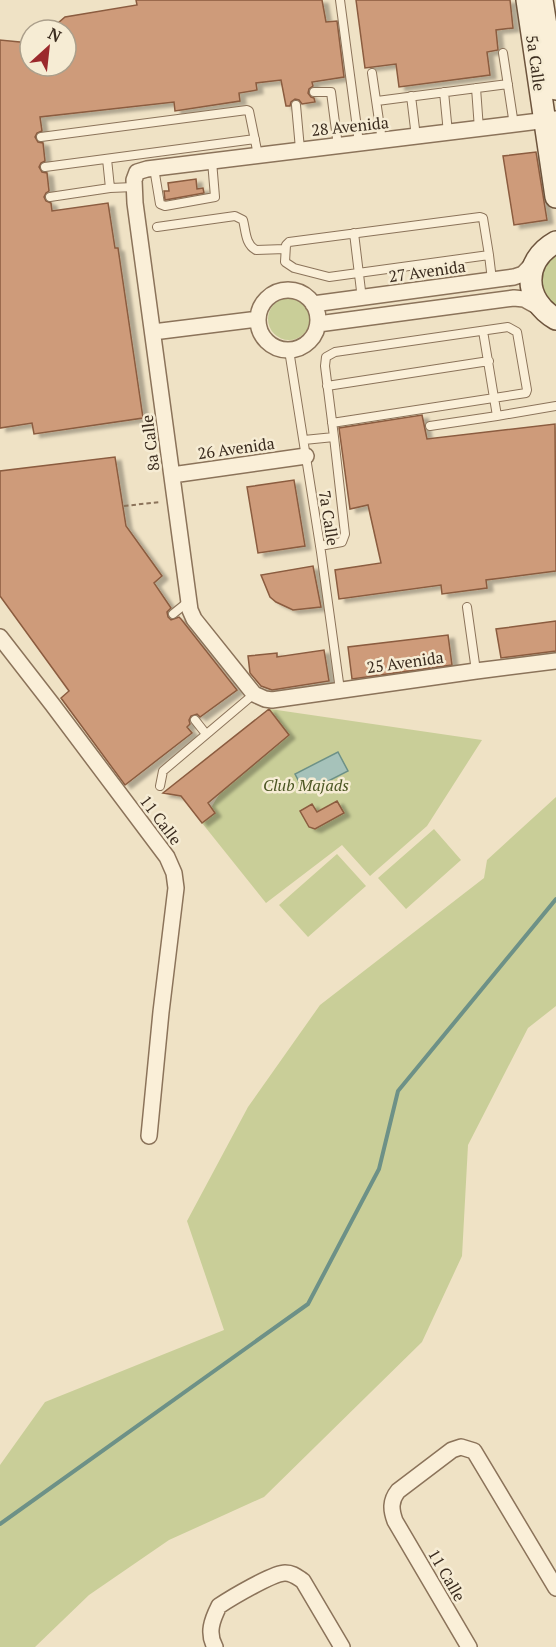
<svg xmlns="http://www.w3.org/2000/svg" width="556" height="1647" font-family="'PT Serif',serif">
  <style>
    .green { fill: #c9ce98 }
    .water { fill: #a6c2ba; stroke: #6d9187; stroke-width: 1.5 }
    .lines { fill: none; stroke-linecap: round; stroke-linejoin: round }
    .stream { stroke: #6d9187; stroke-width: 4 }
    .building { fill: #ce9b7a; stroke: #8b5c3f; stroke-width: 1.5; filter: url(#shadow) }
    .lane-casing { stroke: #8b735a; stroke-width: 10 }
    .street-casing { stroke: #8b735a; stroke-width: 18 }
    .secondary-casing { stroke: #6d543d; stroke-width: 24 }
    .path { stroke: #8b735a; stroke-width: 2; stroke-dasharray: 4.5 3; stroke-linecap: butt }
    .lane { stroke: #faefd8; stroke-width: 8 }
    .street { stroke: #faefd8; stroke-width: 15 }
    .secondary { stroke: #faefd8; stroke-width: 21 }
    .labels { text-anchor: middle; stroke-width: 5; stroke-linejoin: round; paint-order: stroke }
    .street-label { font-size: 16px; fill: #3a2b1e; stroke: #f6ecd4 }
    .park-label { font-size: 16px; font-style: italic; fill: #4c5724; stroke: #f6ecd4 }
  </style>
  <defs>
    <filter id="shadow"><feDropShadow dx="6" dy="3.5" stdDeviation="1.5" flood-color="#0004"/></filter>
  </defs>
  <rect width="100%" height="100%" fill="#efe2c5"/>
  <path class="green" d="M556 255V306C538 290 538 270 556 255Z
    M268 319a21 21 0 1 1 42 0a21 21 0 1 1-42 0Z
    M270 709 482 740 427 826 370 876 342 845 266 903 202 823Z
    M556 797V1006L528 1028 468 1145 462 1256 422 1342 264 1497 169 1540 89 1595 35 1647H0V1465L45 1402 224 1330 187 1221 248 1107 320 1005 484 878 487 860Z
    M434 829 461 860 406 909 378 878Z
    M337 854 366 886 308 937 279 905Z"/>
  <path class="water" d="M338 752 348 771 305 793 295 774Z"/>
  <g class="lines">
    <path class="stream" d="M0 1524 308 1304 379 1169 398 1091 556 899"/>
  </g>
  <path class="building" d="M136 0H322L326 22 337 21 344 77 312 82 313 86 309 89 308 93 311 97 314 98 315 102 302 104 299 100 295 99 291 102 290 106H286L281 80 256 83 257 90 239 93 240 101 175 111 174 102 40 117 42 131 37 133 35 137 38 142 43 143 45 161 41 163 39 167 42 172 47 173 49 191 46 193 44 197 46 201 51 203 52 211 108 203 115 248H118L143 418 34 434 32 423 0 428V40L30 43V66H66V30H50L65 17 137 5Z
    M356 0H510L513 28 496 30 498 50 487 52 490 75 399 87 396 64 365 68Z
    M536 152 547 220 514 225 503 156Z
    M196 179 197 189 203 188 204 193 165 200 164 191H169L168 183Z
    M422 415 427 439 555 424 556 571 486 580 487 588 442 594 441 585 339 599 335 570 381 563 368 505 350 509 339 428Z
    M115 457 126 526 162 576 154 583 171 608 167 612 168 617 171 620 179 617 181 619 237 690 200 717 197 714 191 716 189 720 190 724 187 727 192 733 125 785 61 698 69 691 0 596V471Z
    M294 480 305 546 258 553 247 487Z
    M313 566 321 607 293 610 276 602 270 597 261 575Z
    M556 621V651L501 658 496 629Z
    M448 635 452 665 352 679 348 647Z
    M324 650 329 681 272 690 261 686 250 673 248 656 277 653V657Z
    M269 709 289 735 208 803 215 813 202 823 181 796 163 793Z
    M337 801 344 813 315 829 309 827 300 811 312 804 317 812Z"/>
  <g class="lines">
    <g class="lane-casing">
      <path id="lane" d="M340 0 359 143
        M503 53 514 125
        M372 73 382 141
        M476 88 479 129
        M314 92H331L338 146
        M444 92 448 133
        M411 96 416 137
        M377 101 508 84
        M296 105 300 149
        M41 137 247 110 249 111 258 155
        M107 159 110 188
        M45 167 255 139
        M154 168 160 204 165 206 215 197 212 161
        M50 197 110 188 134 187
        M480 217 483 218 489 255 329 277 294 268 285 262 286 245 289 242Z
        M157 227 235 216 243 220C246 231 245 244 256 250L285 249
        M354 233 362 299
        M489 255 492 280
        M483 331 497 416 556 406
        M289 350 321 552 340 690
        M327 386 489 361
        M430 426 497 416
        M304 440 334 437
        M320 546 342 542 345 534 334 437 325 366 326 357 335 352 508 327 517 332 527 390 526 393 332 423
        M467 607 476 671
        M173 614 189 601
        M195 720 206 734
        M160 786 163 771 254 694"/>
    </g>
    <g class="street-casing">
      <path id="street" d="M556 119 147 169 137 172 134 180 135 203 190 610 194 619 254 694 265 699 272 700 476 671 556 661
        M258 320a30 30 0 1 1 60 0a30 30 0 1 1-60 0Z
        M313 304 514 277 523 274 536 260
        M318 324 514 298 524 299 542 309
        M153 332 258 319
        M172 475 306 456
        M0 637 52 704 167 857 174 873 176 888 161 1012 149 1136
        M215 1647C207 1633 212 1620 219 1606 231 1598 273 1573 285 1573 293 1573 297 1577 303 1581L342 1647
        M469 1647 395 1521C391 1510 390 1501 398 1491L452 1450 461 1447 474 1451 556 1588"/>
    </g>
    <g class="secondary-casing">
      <path id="secondary" d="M527 0 556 197
        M542 0 556 89
        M556 242C522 261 523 300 556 319"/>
    </g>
    <path class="path" d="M124 506 160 502"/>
    <use href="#lane" class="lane"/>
    <use href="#street" class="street"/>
    <use href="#secondary" class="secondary"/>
  </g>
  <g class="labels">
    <g class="street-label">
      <text transform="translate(536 63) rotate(82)" y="6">5a Calle</text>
      <text transform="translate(350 126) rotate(-6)" y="6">28 Avenida</text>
      <text transform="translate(427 271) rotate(-8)" y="6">27 Avenida</text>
      <text transform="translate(150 443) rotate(-97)" y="6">8a Calle</text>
      <text transform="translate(236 448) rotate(-8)" y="6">26 Avenida</text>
      <text transform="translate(329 518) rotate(81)" y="6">7a Calle</text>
      <text transform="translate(405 662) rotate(-8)" y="6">25 Avenida</text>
      <text transform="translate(161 820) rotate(53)" y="6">11 Calle</text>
      <text transform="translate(447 1575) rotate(60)" y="6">11 Calle</text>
    </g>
    <g class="park-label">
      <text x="306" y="791">Club Majads</text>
    </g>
  </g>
  <g transform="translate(48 48) rotate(27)"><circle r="28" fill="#f6ecd4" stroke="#ab9f8b" stroke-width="1.5"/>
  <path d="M0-4.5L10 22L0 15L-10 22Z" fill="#9b292c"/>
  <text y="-9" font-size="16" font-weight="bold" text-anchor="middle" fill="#3a2b1e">N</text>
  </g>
</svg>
